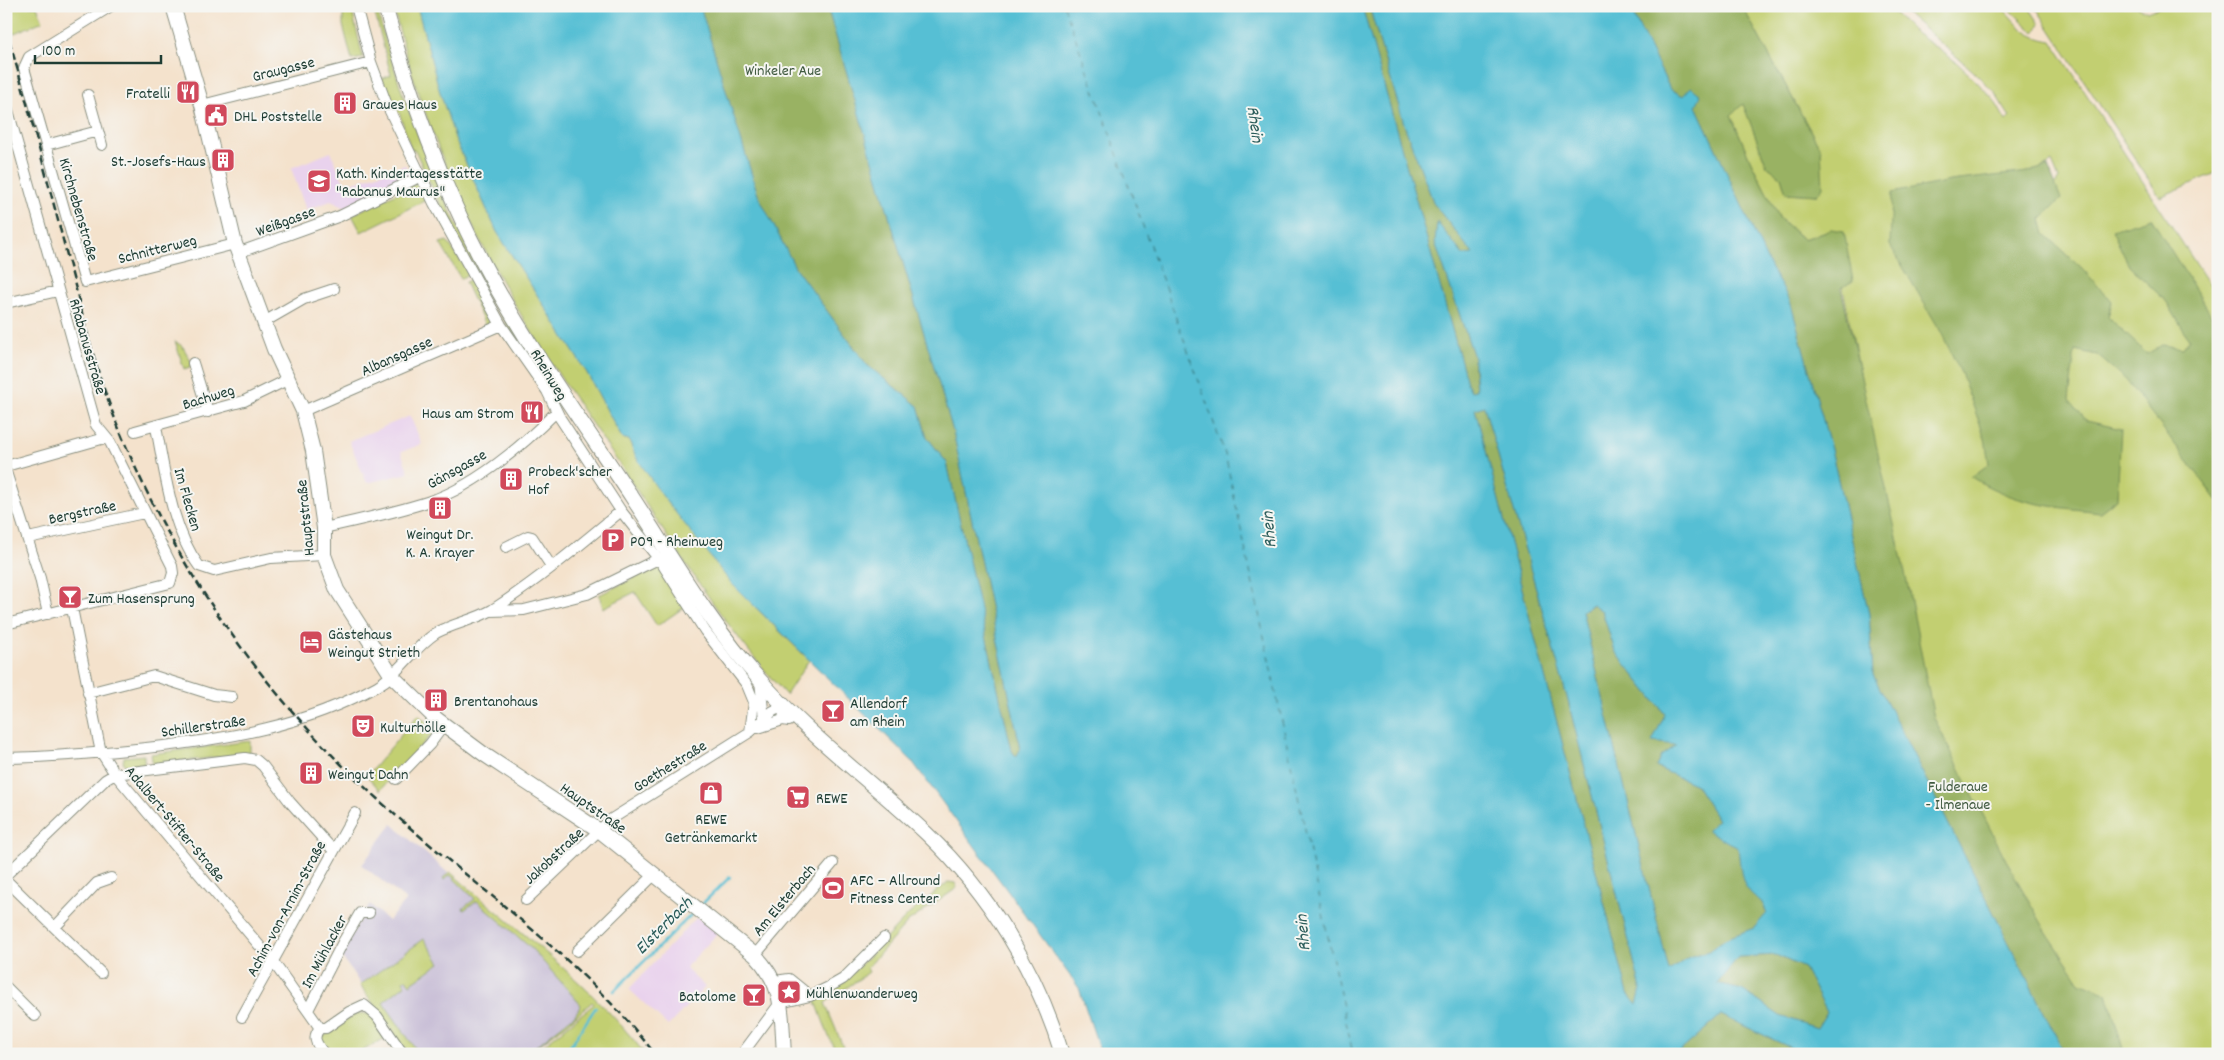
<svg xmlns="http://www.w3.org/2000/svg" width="2224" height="1060" font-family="Dekko,sans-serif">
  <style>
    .built { fill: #e9d2ed }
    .industrial { fill: #c9bfd7 }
    .green { fill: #c2cf71; stroke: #708652; fill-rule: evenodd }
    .forest { fill: #99b263; stroke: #5c784c }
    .water { fill: #57bfd4; stroke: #3b7e84; fill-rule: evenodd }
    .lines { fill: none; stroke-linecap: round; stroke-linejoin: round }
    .stream { stroke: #57bfd4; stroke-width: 2.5 }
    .ferry { stroke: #2d5e5c; stroke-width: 1; stroke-dasharray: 6 5; stroke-linecap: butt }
    .minor-casing { stroke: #8a9080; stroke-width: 12 }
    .major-casing { stroke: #8a9080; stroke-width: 16 }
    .minor { stroke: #fff; stroke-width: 10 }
    .major { stroke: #fff; stroke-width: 14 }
    .rail { stroke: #1f3d34; stroke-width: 2.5; stroke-dasharray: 8 4; stroke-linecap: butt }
    .labels { text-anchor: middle; stroke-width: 4; stroke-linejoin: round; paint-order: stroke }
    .street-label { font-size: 16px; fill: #1f3d34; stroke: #f6f6f2 }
    .park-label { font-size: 16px; fill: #405a40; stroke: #f6f6f2 }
    .poi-label { font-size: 16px; fill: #1f3d34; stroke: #f6f6f2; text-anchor: start }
    .water-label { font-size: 18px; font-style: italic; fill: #2d5e5c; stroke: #f6f6f2 }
  </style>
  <rect width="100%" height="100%" fill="#f6f6f2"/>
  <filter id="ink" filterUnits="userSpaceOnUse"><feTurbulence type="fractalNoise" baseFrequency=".02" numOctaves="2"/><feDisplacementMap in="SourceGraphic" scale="10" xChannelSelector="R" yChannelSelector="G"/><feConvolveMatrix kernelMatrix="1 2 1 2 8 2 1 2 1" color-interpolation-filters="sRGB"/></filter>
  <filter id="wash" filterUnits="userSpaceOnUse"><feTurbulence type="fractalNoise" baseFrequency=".0096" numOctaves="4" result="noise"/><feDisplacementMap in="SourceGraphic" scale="20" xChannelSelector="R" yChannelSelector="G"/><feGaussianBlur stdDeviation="1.12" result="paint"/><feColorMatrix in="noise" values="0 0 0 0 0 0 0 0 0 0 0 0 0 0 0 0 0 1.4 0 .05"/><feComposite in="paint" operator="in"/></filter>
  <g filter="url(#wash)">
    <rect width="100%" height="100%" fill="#f4e2cc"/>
    <path class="built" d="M331 152 345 185 405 165 411 177 348 209 331 201 306 210 291 168Z
      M410 416 422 444 401 452 409 473 367 483 349 441Z
      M697 917 718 933 685 968 705 987 668 1026 629 989Z"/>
    <path class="industrial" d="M392 824 589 996 573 1019 529 1054H408L340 954 370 904 388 921 406 900 362 865Z"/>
    <path class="green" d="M6 6H37L43 21 12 34Z
      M343 6H351L363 58 352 60 343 25Z
      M373 6H376C414 150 477 282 562 403L559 405C504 324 455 240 415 150L411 149 400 115 381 79 391 75Z
      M393 6H417L439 89 456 141 497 232 587 373 622 438 629 440 636 457 754 606 809 660 786 695C724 626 675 548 624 471 589 419 552 367 520 313 463 218 420 115 393 6Z
      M1742 6H1888L1914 32 1955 61 1977 82 1994 100 2006 121 2010 117 1994 92 1972 70 1898 6H2001C2018 25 2025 37 2052 41L2218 298V1054H1684L1861 378 1831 229 1824 233 1803 239 1780 219 1751 162 1731 115 1743 103 1767 166 1781 177 1786 193 1817 195 1821 150ZM2052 162 2059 179 1964 322 1946 340 1941 332 1950 181C1975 178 2033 178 2052 162Z
      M2006 6H2028L2040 24 2035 33Z
      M2035 6H2137L2147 12 2163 6H2218V172L2160 197Z
      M417 183 426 200 361 232 352 215Z
      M447 241 469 273 461 279 440 243Z
      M472 279 493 324 486 327 465 282Z
      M175 341 183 347 192 363 190 367 184 369Z
      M660 565 686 606 657 626 635 592 603 608 599 595Z
      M418 715 436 730 380 790 367 776Z
      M250 741V753L153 765 151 754Z
      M144 755V765L127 767 123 762 124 757Z
      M450 872C517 930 590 983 645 1054H533L594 1004 592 1002 567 1024 526 1054 575 1015 581 1005 533 950 477 901 464 910 463 908 475 899 450 875 444 880 443 878Z
      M948 882 955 883 957 888 908 922 867 968 869 972 825 1003 846 1054H838L829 1037 815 999 845 981 908 915Z
      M424 939 440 963 410 984 406 979 403 981 405 985 383 1002 419 1054H408L360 985Z
      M359 1013 370 1014 387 1037 357 1054H328L321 1041V1036C335 1035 345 1016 359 1013Z"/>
    <path class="forest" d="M700 6H827L953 431 1018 737 1020 750 1017 757 1012 751 947 463 927 437 918 406 867 365 796 269 758 195Z
      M1362 6H1369L1405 127 1434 204 1474 255H1463L1437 222 1435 242 1474 357C1473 370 1475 379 1476 390L1471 391 1467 383Z
      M1629 6H1742L1821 150 1823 187 1817 195 1786 193 1781 177 1767 166 1743 104 1731 115 1751 162 1780 219 1803 239 1824 233 1831 229 1844 231 1853 281 1841 288 1909 591 1934 718 2008 864 2046 931 2080 982 2107 993 2123 1049 2122 1054H2065L1873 675 1869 614 1831 449 1790 301 1771 269 1696 106 1700 95 1683 96 1670 89Z
      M2048 166 2061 199 2041 219 2045 234 2083 269 2112 302 2108 317 2147 354 2162 345 2183 348 2189 339 2166 301 2129 266 2112 230 2151 218 2218 326V501L2126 380 2097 355 2075 350 2069 400 2087 421 2121 429 2117 499 2100 512C2047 506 2018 505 1971 477L1989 464 1985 438 1961 373 1941 332 1890 245 1892 193 1950 181 2028 172Z
      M1484 406 1567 697 1641 989 1637 1006 1628 994 1475 409Z
      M1593 604 1602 611 1615 651 1665 714 1677 745 1661 756 1656 767 1696 785 1718 820 1708 830 1738 848C1740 861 1741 882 1750 892 1760 903 1760 896 1767 914L1754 928 1725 939 1709 951 1689 957 1669 971 1582 611Z
      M1776 955 1804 968 1827 1012 1817 1028 1780 1016 1742 990 1717 984 1738 957Z
      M1721 1015 1804 1054H1677Z"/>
    <path class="water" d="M417 6H700L758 195 796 269 867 365 918 406 927 437 947 463 1012 751 1016 757 1020 750 1018 737 953 431 827 6H1362L1467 383 1471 391 1476 390C1476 379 1473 369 1474 357L1435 242 1437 222 1463 255 1473 254 1434 204 1405 127 1369 6H1629L1670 89 1683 96 1691 87 1701 95 1696 106 1771 269 1790 301 1831 449 1869 614 1873 675 2065 1054H1804L1721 1015 1677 1054H1101L1079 988 912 761 731 583 661 494 636 457 629 440 622 438 587 373 497 232 456 141 439 89ZM1484 406 1567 697 1641 989 1637 1005 1628 994 1475 409ZM1592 604 1602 611 1615 651 1665 714 1652 742 1676 745 1661 756 1656 767 1696 785 1718 820 1707 830 1738 848C1740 861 1740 882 1750 892 1760 903 1760 896 1767 913L1754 928 1725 939 1709 951 1689 957 1669 971 1582 611ZM1776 955 1804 968 1827 1012 1817 1028 1780 1016 1742 990 1717 984 1738 957Z"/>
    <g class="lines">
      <path class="stream" d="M701 905 730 877
        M614 991 693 913
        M565 1054 596 1007"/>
      <path class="ferry" d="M1064 6 1225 454 1353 1054"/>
    </g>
  </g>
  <g filter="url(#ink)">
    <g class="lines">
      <g class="minor-casing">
        <path id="minor" d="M111 6 29 57 24 68 85 282 235 244
          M356 6 371 62 387 105 434 203 501 325 547 391 560 418 621 511 661 562 705 631 747 685 754 702 750 732
          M88 95 102 145
          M6 103 96 425 110 442 172 566 173 573 170 583 6 624
          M202 105 371 62
          M46 145 98 131
          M240 252 340 216 421 176
          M6 303 58 291
          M264 322 304 299 334 289
          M193 363 208 412
          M303 411 501 325
          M156 427C165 472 171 528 199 566L214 571 271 558 324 555
          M135 431 244 401 287 380
          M6 466 105 438
          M6 472 40 578 48 614
          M324 528C361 519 400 512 436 499 480 482 523 445 556 412
          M28 538 144 513
          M506 547 528 536 532 537 551 566
          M72 608 99 743 101 752 115 774 274 963 320 1028
          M490 611 524 610 587 594 658 559
          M760 681 764 719
          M88 693 154 676 214 695 232 697
          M758 728 783 720 789 721
          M6 758C53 757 99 753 146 748 227 739 305 726 377 686 400 673 413 648 436 633 454 623 475 620 492 610 537 581 580 545 621 511
          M396 779 430 744 444 725
          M6 875 105 780 115 774 245 758 256 760 263 766 290 802 333 850
          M6 880 101 973
          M526 900 610 820 750 732 773 711 785 706 783 720
          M55 927 97 883 111 878
          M577 951 655 874
          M755 955 833 863
          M775 981 789 979 810 996
          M6 987 35 1016
          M308 1010 343 942 360 913H369
          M242 1017 355 813
          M324 1054C317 1044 311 1038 320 1028H326L349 1012 364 1005 377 1016 403 1054
          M742 1054 780 1003 810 996 829 987 843 979 884 938"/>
      </g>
      <g class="major-casing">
        <path id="major" d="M173 6 202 105 235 244 274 349 303 411 313 451 324 528V555L337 590 392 676 434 717 485 755 600 831 755 955C785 987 781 1012 784 1054
          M385 6C411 101 444 192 491 278 533 354 584 425 632 497 672 558 710 624 759 679 809 736 872 782 927 834 989 893 1037 971 1062 1054"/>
      </g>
      <use href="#minor" class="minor"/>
      <use href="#major" class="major"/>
      <path class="rail" d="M6 29C28 105 48 182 68 259 80 303 90 349 105 392 155 533 237 659 342 765 442 866 567 941 655 1054"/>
    </g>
  </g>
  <defs>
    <g id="restaurant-square" transform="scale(1.25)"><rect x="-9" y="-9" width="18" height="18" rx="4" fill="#d1495b" stroke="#f6f6f2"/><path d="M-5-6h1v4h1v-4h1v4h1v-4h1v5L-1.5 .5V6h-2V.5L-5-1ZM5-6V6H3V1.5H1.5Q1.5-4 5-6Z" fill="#fff"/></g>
    <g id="building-square" transform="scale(1.25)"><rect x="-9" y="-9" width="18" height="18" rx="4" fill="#d1495b" stroke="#f6f6f2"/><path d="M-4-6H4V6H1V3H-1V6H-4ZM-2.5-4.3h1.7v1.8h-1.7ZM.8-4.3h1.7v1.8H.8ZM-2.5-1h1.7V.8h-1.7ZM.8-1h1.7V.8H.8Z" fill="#fff"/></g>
    <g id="civic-square" transform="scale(1.25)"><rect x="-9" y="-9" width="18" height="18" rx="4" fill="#d1495b" stroke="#f6f6f2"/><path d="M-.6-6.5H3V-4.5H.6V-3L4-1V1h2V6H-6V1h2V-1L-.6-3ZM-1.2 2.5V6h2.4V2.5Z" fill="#fff"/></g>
    <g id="school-square" transform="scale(1.25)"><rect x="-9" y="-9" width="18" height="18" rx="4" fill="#d1495b" stroke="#f6f6f2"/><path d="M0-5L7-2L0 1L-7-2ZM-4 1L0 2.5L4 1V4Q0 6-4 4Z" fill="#fff"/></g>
    <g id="parking-square" transform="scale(1.25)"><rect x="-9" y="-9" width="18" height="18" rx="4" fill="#d1495b" stroke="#f6f6f2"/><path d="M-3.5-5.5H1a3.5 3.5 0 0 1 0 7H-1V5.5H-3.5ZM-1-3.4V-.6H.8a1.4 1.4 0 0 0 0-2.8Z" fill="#fff"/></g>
    <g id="bar-square" transform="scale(1.25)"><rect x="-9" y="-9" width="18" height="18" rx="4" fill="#d1495b" stroke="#f6f6f2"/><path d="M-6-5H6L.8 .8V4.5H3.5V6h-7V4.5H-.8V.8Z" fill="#fff"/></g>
    <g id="hotel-square" transform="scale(1.25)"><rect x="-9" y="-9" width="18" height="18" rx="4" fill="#d1495b" stroke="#f6f6f2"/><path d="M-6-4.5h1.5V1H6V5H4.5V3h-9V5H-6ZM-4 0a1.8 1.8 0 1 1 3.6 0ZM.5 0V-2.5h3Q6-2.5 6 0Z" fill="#fff"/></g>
    <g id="theatre-square" transform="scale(1.25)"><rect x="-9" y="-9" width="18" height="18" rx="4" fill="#d1495b" stroke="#f6f6f2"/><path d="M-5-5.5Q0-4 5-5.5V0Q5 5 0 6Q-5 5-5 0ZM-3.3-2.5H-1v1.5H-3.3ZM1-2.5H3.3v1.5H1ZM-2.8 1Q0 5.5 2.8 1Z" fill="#fff"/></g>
    <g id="shop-square" transform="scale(1.25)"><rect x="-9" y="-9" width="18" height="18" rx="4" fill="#d1495b" stroke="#f6f6f2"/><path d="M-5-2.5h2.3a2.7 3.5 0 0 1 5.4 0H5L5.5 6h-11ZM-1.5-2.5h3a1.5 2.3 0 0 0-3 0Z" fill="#fff"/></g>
    <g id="supermarket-square" transform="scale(1.25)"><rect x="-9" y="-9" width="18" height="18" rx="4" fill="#d1495b" stroke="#f6f6f2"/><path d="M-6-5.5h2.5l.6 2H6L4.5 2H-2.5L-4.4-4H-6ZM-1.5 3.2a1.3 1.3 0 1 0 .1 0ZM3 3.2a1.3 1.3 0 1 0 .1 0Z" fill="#fff"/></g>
    <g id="stadium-square" transform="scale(1.25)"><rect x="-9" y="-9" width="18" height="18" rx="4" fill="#d1495b" stroke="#f6f6f2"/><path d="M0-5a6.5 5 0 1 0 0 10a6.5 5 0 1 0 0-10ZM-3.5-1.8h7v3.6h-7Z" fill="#fff"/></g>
    <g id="sight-square" transform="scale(1.25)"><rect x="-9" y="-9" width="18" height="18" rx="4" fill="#d1495b" stroke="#f6f6f2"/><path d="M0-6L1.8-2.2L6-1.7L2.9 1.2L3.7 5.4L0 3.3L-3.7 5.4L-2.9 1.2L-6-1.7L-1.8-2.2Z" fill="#fff"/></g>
  </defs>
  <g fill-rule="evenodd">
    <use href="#restaurant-square" x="188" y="92"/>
    <use href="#building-square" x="345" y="103"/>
    <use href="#civic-square" x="216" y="115"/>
    <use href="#building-square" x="223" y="160"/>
    <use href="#school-square" x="319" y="181"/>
    <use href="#restaurant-square" x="532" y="412"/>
    <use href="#building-square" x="511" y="479"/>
    <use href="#building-square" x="440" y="508"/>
    <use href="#parking-square" x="613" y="540"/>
    <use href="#bar-square" x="70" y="597"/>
    <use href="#hotel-square" x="311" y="642"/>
    <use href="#building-square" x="436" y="700"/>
    <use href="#bar-square" x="833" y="711"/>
    <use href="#theatre-square" x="363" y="726"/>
    <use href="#building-square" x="311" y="773"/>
    <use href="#shop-square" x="711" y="793"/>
    <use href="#supermarket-square" x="798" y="797"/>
    <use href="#stadium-square" x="833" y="888"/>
    <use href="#sight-square" x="789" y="992"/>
    <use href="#bar-square" x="754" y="995"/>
  </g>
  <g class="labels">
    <g class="street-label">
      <text transform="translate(283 68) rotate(-14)" y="6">Graugasse</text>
      <text transform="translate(80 209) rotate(74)" y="6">Kirchnebenstraße</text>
      <text transform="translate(285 220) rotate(-20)" y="6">Weißgasse</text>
      <text transform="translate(157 248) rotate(-14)" y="6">Schnitterweg</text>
      <text transform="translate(89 346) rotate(74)" y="6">Rhabanusstraße</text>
      <text transform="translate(396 355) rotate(-24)" y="6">Albansgasse</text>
      <text transform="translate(550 374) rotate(59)" y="6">Rheinweg</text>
      <text transform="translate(208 396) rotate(-17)" y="6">Bachweg</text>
      <text transform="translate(456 468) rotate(-29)" y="6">Gänsgasse</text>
      <text transform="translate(189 499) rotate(74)" y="6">Im Flecken</text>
      <text transform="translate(82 511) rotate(-12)" y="6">Bergstraße</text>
      <text transform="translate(304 518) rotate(-96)" y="6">Hauptstraße</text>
      <text transform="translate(203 725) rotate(-8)" y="6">Schillerstraße</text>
      <text transform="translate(669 765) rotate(-32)" y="6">Goethestraße</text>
      <text transform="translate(594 807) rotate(35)" y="6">Hauptstraße</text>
      <text transform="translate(176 823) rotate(50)" y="6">Adalbert-Stifter-Straße</text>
      <text transform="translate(553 855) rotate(-43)" y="6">Jakobstraße</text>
      <text transform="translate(783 899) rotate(-50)" y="6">Am Elsterbach</text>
      <text transform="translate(285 908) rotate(-62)" y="6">Achim-von-Arnim-Straße</text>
      <text transform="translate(323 951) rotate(-62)" y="6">Im Mühlacker</text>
    </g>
    <g class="park-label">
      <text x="783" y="75">Winkeler Aue</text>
      <text x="1958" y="791">Fulderaue<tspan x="1958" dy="18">- Ilmenaue</tspan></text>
    </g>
    <g class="poi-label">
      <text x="170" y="98" text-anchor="end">Fratelli</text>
      <text x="362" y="109">Graues Haus</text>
      <text x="234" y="121">DHL Poststelle</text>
      <text x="206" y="166" text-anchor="end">St.-Josefs-Haus</text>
      <text x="336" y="178">Kath. Kindertagesstätte<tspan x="336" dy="18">"Rabanus Maurus"</tspan></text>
      <text x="514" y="418" text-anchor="end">Haus am Strom</text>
      <text x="528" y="476">Probeck'scher<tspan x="528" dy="18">Hof</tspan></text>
      <text x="440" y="539" text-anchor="middle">Weingut Dr.<tspan x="440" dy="18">K. A. Krayer</tspan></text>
      <text x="630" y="546">P09 - Rheinweg</text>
      <text x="88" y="603">Zum Hasensprung</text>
      <text x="328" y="639">Gästehaus<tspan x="328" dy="18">Weingut Strieth</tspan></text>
      <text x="454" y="706">Brentanohaus</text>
      <text x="850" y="708">Allendorf<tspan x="850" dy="18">am Rhein</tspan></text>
      <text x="380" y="732">Kulturhölle</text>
      <text x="328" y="779">Weingut Dahn</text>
      <text x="816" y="803">REWE</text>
      <text x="711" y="824" text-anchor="middle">REWE<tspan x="711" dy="18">Getränkemarkt</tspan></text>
      <text x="850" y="885">AFC – Allround<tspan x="850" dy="18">Fitness Center</tspan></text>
      <text x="806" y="998">Mühlenwanderweg</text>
      <text x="736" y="1001" text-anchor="end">Batolome</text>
    </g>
    <g class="water-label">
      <text transform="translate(1256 124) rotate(82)" y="6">Rhein</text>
      <text transform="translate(1268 530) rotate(-95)" y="6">Rhein</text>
      <text transform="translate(663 925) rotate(-45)" y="6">Elsterbach</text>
      <text transform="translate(1302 933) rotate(-95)" y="6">Rhein</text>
    </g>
  </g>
  <rect width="2224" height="1060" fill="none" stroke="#f6f6f2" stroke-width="25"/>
  <path d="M35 55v8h126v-8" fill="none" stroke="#1f3d34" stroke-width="2.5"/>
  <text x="42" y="55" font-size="15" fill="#1f3d34" stroke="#f6f6f2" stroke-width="4" paint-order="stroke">100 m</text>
</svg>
